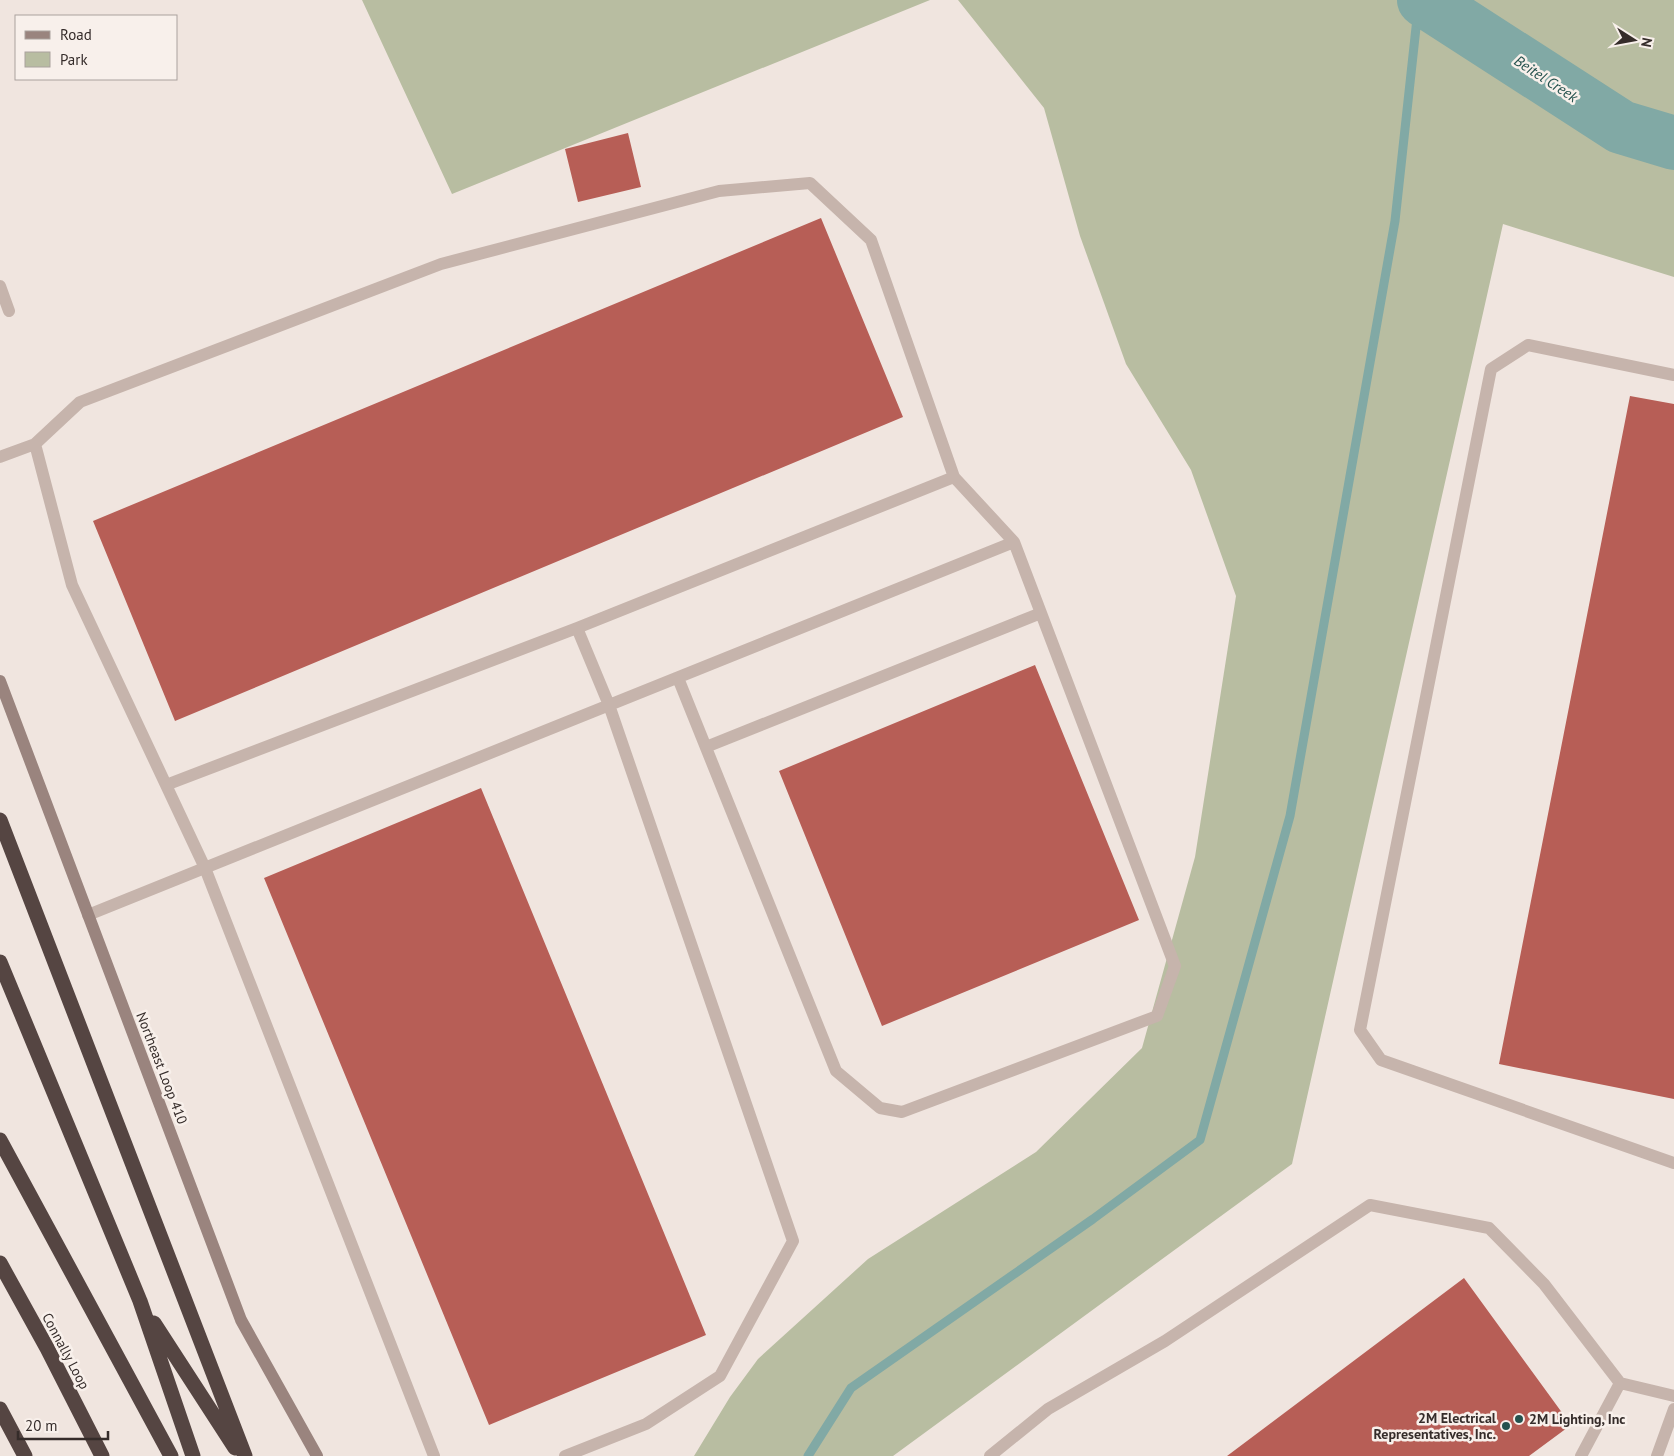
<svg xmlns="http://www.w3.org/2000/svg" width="1674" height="1456" font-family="'PT Sans',sans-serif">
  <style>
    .green { fill: #b8bda1 }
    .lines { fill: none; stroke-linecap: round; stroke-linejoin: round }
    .stream { stroke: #81a9a5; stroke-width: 9 }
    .river { stroke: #81a9a5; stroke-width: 54 }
    .building { fill: #b75e56 }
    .lane { stroke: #c6b4ac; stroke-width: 12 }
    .street { stroke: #c6b4ac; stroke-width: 12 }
    .secondary { stroke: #9a847e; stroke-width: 12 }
    .highway { stroke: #554542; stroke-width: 15 }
    .poi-dot { fill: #25524e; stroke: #f8f0eb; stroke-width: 2 }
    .labels { text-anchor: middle; stroke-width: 5; stroke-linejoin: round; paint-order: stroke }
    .street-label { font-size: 14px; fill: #352c2a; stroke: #f8f0eb }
    .poi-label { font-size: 14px; font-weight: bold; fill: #352c2a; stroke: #f8f0eb; text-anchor: end }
    .water-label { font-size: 15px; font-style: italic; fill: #25524e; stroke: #f8f0eb }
  </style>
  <rect width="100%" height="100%" fill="#f0e5df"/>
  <path class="green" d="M362 0H930L452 194Z
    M958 0H1674V277L1503 224 1292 1164 893 1456H694L730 1397 758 1359 868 1259 1036 1152 1142 1048 1195 857 1236 596 1191 470 1126 364 1080 236 1044 108Z"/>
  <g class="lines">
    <path class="stream" d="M808 1456 851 1388 1093 1219 1200 1140 1290 816 1395 221 1419 0"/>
    <path class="river" d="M1424 0 1621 127 1674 143"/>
  </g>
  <path class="building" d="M628 133 641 187 578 202 565 149Z
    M821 218 903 417 175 721 93 521Z
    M1630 396 1674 404V1099L1499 1064Z
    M1035 665 1139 920 882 1026 779 771Z
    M481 788 706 1335 489 1425 264 878Z
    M1464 1278 1571 1425 1529 1456H1227Z"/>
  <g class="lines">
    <path class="lane" d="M0 286 9 311
      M1674 375 1528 345 1491 369 1360 1030 1381 1060 1674 1163
      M35 444 72 585 166 785
      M0 457 35 444 80 402 441 264 719 191 810 183 871 240 954 477 1014 542 1175 966 1157 1016 902 1112 880 1108 836 1071 678 678
      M706 747 1041 613
      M88 915 1014 542
      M434 1456 205 868 166 785 577 628 954 477
      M565 1456 646 1424 720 1376 793 1241 609 705 577 628
      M990 1456 1048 1409 1165 1341 1370 1205 1489 1228 1544 1284 1620 1383 1674 1396
      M1581 1456 1620 1383"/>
    <path class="street" d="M1657 1456 1674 1409"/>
    <path class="secondary" d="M0 681 241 1320 317 1456"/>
    <path class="highway" d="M0 820 245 1456
      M0 962 140 1301 193 1456
      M0 1140 171 1456
      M0 1263 47 1348 102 1456
      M154 1323 235 1448
      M0 1409 25 1456"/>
  </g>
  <g class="poi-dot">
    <circle cx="1519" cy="1419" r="5"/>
    <circle cx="1506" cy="1426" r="5"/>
  </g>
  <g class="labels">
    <g class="street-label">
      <text transform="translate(162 1068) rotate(69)" y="5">Northeast Loop 410</text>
      <text transform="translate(66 1351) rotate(62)" y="5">Connally Loop</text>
    </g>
    <g class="poi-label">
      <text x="1496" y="1423">2M Electrical<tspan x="1496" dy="16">Representatives, Inc.</tspan></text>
      <text x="1529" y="1424" text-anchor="start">2M Lighting, Inc</text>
    </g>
    <g class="water-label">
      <text transform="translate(1546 79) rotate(33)" y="5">Beitel Creek</text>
    </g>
  </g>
  <rect x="15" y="15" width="162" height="65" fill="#f8f0eb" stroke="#aaa29e"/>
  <rect x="25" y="31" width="25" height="8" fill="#9a847e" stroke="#aaa29e"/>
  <text x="60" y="40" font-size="15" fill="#352c2a">Road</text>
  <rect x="25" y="52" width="25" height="15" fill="#b8bda1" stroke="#aaa29e"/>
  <text x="60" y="65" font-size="15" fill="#352c2a">Park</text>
  <g transform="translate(1634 40) rotate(101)" stroke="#f8f0eb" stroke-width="4" paint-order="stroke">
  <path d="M0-4L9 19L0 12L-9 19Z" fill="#352c2a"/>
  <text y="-8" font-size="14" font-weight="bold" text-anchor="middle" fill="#352c2a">N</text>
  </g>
  <path d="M18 1431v8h90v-8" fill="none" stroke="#352c2a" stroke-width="2.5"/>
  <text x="25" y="1431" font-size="15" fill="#352c2a" stroke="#f8f0eb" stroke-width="4" paint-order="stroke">20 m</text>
</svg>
